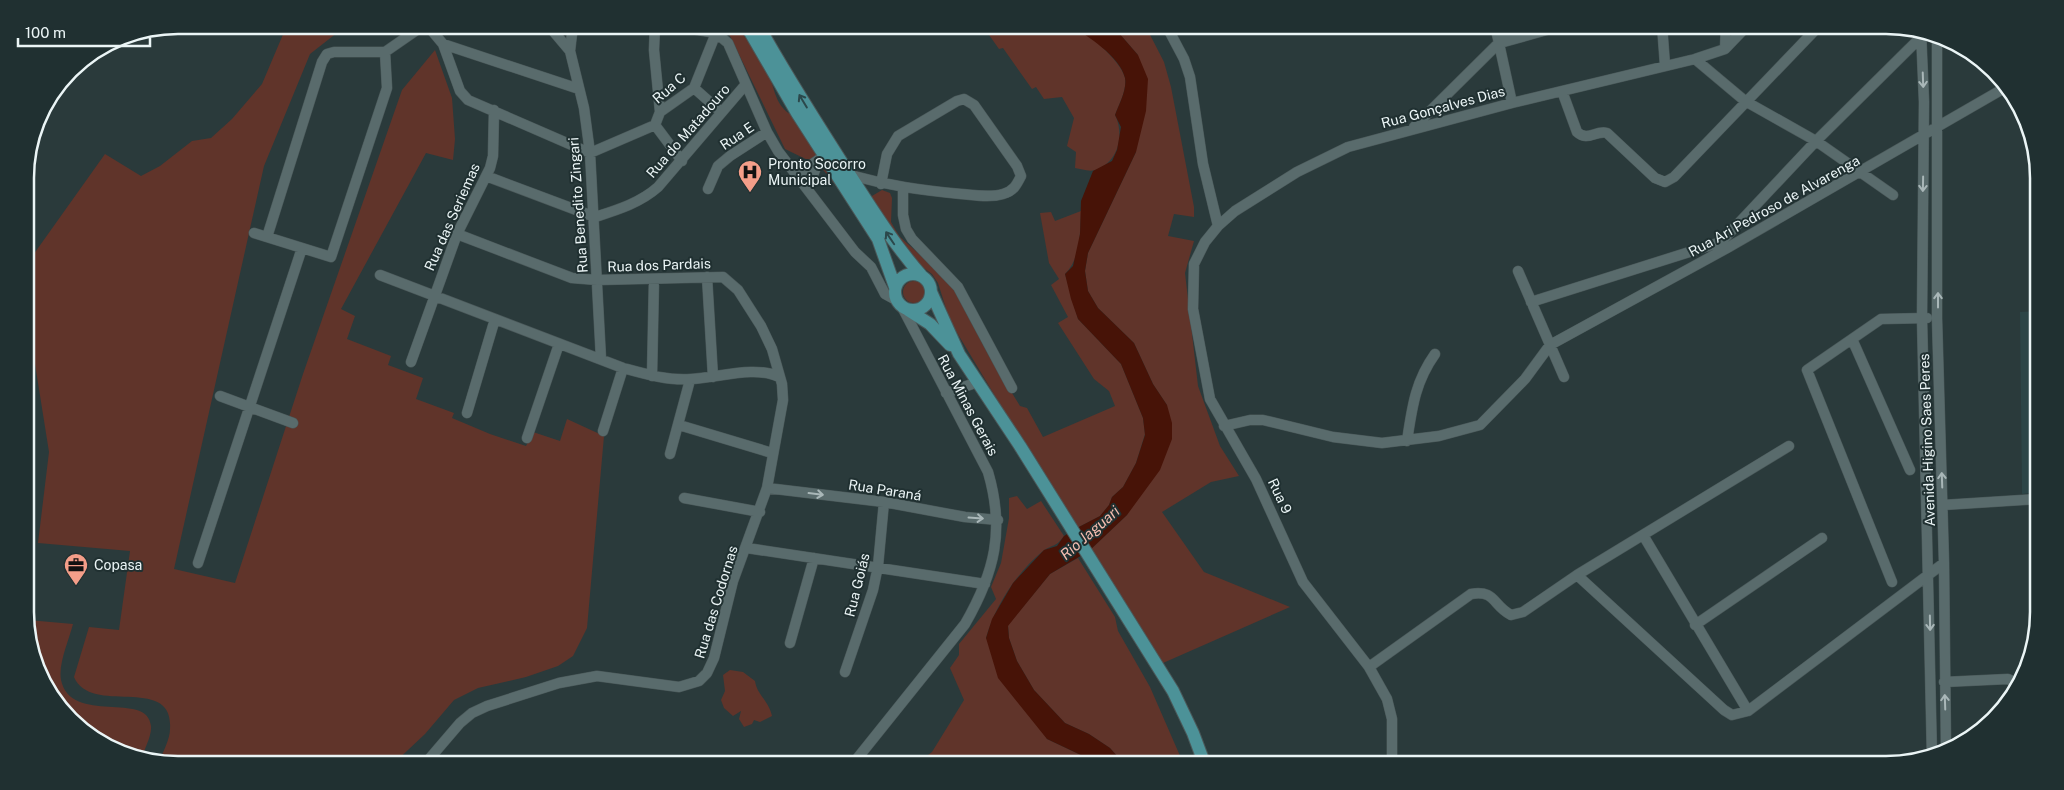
<svg xmlns="http://www.w3.org/2000/svg" width="2064" height="790" font-family="'Public Sans',sans-serif">
  <style>
    .built { fill: #2c4547 }
    .green { fill: #60342a }
    .water { fill: #471307 }
    .lines { fill: none; stroke-linecap: round; stroke-linejoin: round }
    .minor-casing { stroke: #4a5859; stroke-width: 11 }
    .major-casing { stroke: #4a5859; stroke-width: 14 }
    .minor { stroke: #596b6c; stroke-width: 10 }
    .major { stroke: #4c9298; stroke-width: 12 }
    .oneway { stroke: #a9b7b8 }
    .oneway2 { stroke: #2b484b }
    .labels { text-anchor: middle; stroke-width: 4; stroke-linejoin: round; paint-order: stroke }
    .street-label { font-size: 14px; fill: #ebf5f6; stroke: #203031 }
    .poi-label { font-size: 14px; fill: #ebf5f6; stroke: #203031; text-anchor: start }
    .water-label { font-size: 15px; font-style: italic; fill: #f4bcaf; stroke: #203031 }
    .rim { fill: none; stroke: #ebf5f6; stroke-width: 2.5 }
  </style>
  <rect width="100%" height="100%" fill="#2a3a3b"/>
  <path class="built" d="M2038 311 2039 492 2022 494 2020 312Z"/>
  <path class="green" d="M287 25H347L310 54 264 166 174 569 235 583 303 374 402 90 435 50 452 98 455 139 453 160 426 153 341 309 355 316 347 339 391 356 388 365 423 378 416 399 454 413 452 418 490 434 526 446 533 432 560 441 567 419 604 436 587 628 573 656 558 666 526 677 478 688 454 700 425 734 392 765H178L159 762C163 752 170 739 170 729 174 673 91 717 74 677L89 627 119 630 130 551 38 543 49 452 35 364 26 366V265L105 154 141 176 160 166 192 141 211 138 232 119 262 84Z
    M712 25H737C747 42 763 60 770 78 776 94 776 106 793 116L842 193 820 166 785 149 730 36 724 30Z
    M982 25C1010 25 1040 22 1067 25 1084 27 1122 62 1125 78 1127 90 1119 104 1115 115 1125 135 1118 163 1095 170 1089 172 1081 169 1075 168L1076 152 1067 146 1074 118 1062 97 1044 99 1036 87 1032 89 1003 48 999 49Z
    M1112 25H1145L1164 62 1171 87 1194 207V217L1174 214 1168 236 1194 241 1185 273 1198 386 1220 446 1239 476 1211 482 1162 512 1204 572 1290 607 1163 663 1089 551 1127 515 1167 405 1153 384 1134 343 1098 308 1088 291 1085 271 1088 253 1136 152 1138 55Z
    M882 190 890 193 892 198 891 222 895 229 900 237 935 268 952 286 989 356 1020 406 1027 408 1043 437 1115 406 1109 391 1094 379 1058 323 1068 317 1051 285 1059 279 1049 263 1040 213 1051 212 1055 221 1081 211C1080 232 1081 258 1065 274L1078 319 1121 364 1143 418 1145 434 1136 463 1123 487 1112 497 1109 505 1100 516 1075 529 950 321 938 283 932 274 901 251 872 202V196Z
    M903 292a11 11 0 1 1 22 0a11 11 0 1 1-22 0Z
    M1017 496 1027 509 1041 501 1064 536C1055 548 1053 544 1043 551 1017 572 995 606 986 638L1047 739 1102 765H999C984 759 966 755 953 764L943 762 939 765H915L932 752 964 700 950 668 959 655V644L996 599 991 587 1001 563 1009 518V498Z
    M1078 558 1115 617 1118 631 1150 687 1184 765H1125L1110 748 1089 734 1065 723 1034 690 1017 661 1009 638 1008 625 1050 574Z
    M28 620 73 624C69 640 58 664 61 680 71 726 148 690 151 726 152 736 144 750 141 759L129 757 63 713 28 641Z
    M730 670 743 672 755 681C757 695 769 701 772 716L760 722 754 720 752 724 744 727 739 719 741 711 733 716 724 708 721 700 725 691 723 675Z"/>
  <path class="water" d="M1070 25H1112L1138 55 1148 79 1146 111 1136 152 1088 253 1085 271 1088 291 1098 308 1134 343 1153 384 1167 405 1172 423V439L1160 470 1127 515 1089 551 1050 574 1008 626 1009 638 1017 661 1034 690 1065 723 1089 734 1110 748 1125 765H1102L1047 739 998 678 986 638 992 619 1013 583 1044 550 1057 546 1064 536 1075 529 1100 516 1109 505 1112 497 1123 487 1136 463 1145 435 1143 418 1121 364 1078 319 1071 299 1065 274 1073 266 1080 234 1081 201 1093 171 1112 161 1117 150 1121 127 1115 115C1119 104 1127 90 1125 78 1120 56 1087 36 1070 25Z
    M960 759H984L999 765H939L943 762 953 764Z"/>
  <g class="lines">
    <g class="minor-casing">
      <path id="minor" d="M427 25 443 44 460 91 468 100 590 153 655 125 660 112 694 88 716 33
        M548 25 570 51
        M573 25 570 51 584 108 590 153 601 359
        M655 25 654 50 660 112
        M669 25 716 33 728 43 767 132 778 151 855 252 871 267 885 294 896 300
        M1166 25 1184 59 1190 77 1203 164 1218 226
        M1495 25 1512 103
        M1662 25 1665 65
        M1921 31 1924 102 1922 318 1932 757
        M1937 34V318L1944 563 1946 751
        M1500 43 1564 25
        M443 44 579 89
        M1725 49 1726 25
        M1695 59 1745 101 1816 141 1893 195
        M694 88 721 112
        M1562 91 1577 132C1588 142 1595 130 1607 133L1655 178 1665 182 1674 177 1820 25
        M655 125 682 161
        M1414 127 1517 25
        M797 175 825 155
        M850 175C890 186 920 190 961 194 974 195 990 198 1003 194 1014 191 1017 184 1021 176L1017 166 974 105 964 99 957 101 898 136 887 154 881 184
        M486 176 595 217C617 210 640 203 658 187L746 84
        M808 188 819 160
        M708 189 718 166 730 156 767 132
        M903 189V215L906 229 912 239 958 287 1012 388
        M254 233 331 257 387 88 385 52
        M267 237 322 62 327 54 334 52H385L424 25
        M1721 242 1816 141 1923 35
        M1518 271 1564 377
        M380 275 623 368C645 374 669 381 691 379 717 378 756 365 779 377
        M707 277 713 377
        M1531 302 1721 242 1726 245
        M1852 339 1910 470
        M411 362 457 234 490 168 493 156 494 110
        M652 376 654 279
        M946 393 978 382
        M220 396 293 423
        M467 413 495 319
        M679 425 772 453
        M1224 426 1250 420H1263L1333 437 1382 443 1439 436 1480 425 1525 379 1550 345 1729 247 2008 86
        M603 431 623 368
        M527 438 559 344
        M1407 441C1412 408 1415 382 1435 354
        M670 454 690 380
        M767 488 884 502 965 517 998 520
        M684 498 760 512
        M1943 505 2039 499
        M747 548 985 584
        M198 563 302 248
        M1577 575 1724 710 1732 715 1748 711 1643 535
        M1892 582 1807 370 1881 319 1927 318
        M1695 625 1822 538
        M790 643 814 558
        M1369 667 1471 594C1496 590 1492 605 1511 615L1523 612 1577 575 1789 446
        M845 672 873 590 878 566 884 502
        M1944 682 2008 679 2016 683 2017 688
        M1748 711 1944 563
        M424 765 460 723 472 713 487 706 559 683 597 676 679 687 699 681 707 673 714 658 733 581 767 488 783 400 782 384 772 349 761 326 738 290 723 277 597 280 572 278 457 234
        M852 765 965 624C995 572 1005 530 988 472L902 307
        M1392 765V719L1387 699 1369 667 1303 582 1256 479 1210 399 1193 309 1194 264 1205 242 1218 226 1235 211 1297 172 1348 147 1512 103 1695 59 1725 49 1748 25"/>
    </g>
    <g class="major-casing">
      <path id="major" d="M746 25 797 113 878 239 895 287
        M758 25C785 74 816 122 846 169 870 206 892 242 921 275
        M895 292a18 18 0 1 1 36 0a18 18 0 1 1-36 0Z
        M931 292 959 354 1020 446 1173 691 1193 733 1205 765
        M908 310 930 324 950 345"/>
    </g>
    <use href="#minor" class="minor"/>
    <use href="#major" class="major"/>
  </g>
  <defs><path id="oneway-shaft" d="M-6 0H5M1.5-3L5.5 0L1.5 3" fill="none" stroke-width="1.6" stroke-linecap="round" stroke-linejoin="round" transform="scale(1.25)"/></defs>
  <g class="oneway">
    <use href="#oneway-shaft" transform="translate(1923 80) rotate(88)"/>
    <use href="#oneway-shaft" transform="translate(1923 184) rotate(91)"/>
    <use href="#oneway-shaft" transform="translate(1938 300) rotate(-90)"/>
    <use href="#oneway-shaft" transform="translate(1942 480) rotate(-92)"/>
    <use href="#oneway-shaft" transform="translate(816 494) rotate(7)"/>
    <use href="#oneway-shaft" transform="translate(976 518) rotate(4)"/>
    <use href="#oneway-shaft" transform="translate(1930 623) rotate(89)"/>
    <use href="#oneway-shaft" transform="translate(1945 702) rotate(-92)"/>
  </g>
  <g class="oneway2">
    <use href="#oneway-shaft" transform="translate(803 101) rotate(-121)"/>
    <use href="#oneway-shaft" transform="translate(890 238) rotate(-124)"/>
  </g>
  <defs>
    <g id="hospital-pin" transform="scale(1.25)"><path d="M0 17L-7.5 6A9.5 9.5 0 1 1 7.5 6Z" fill="#f49e89" stroke="#203031"/><path d="M-5-5h3v3.5h4V-5h3V5h-3V1.5h-4V5h-3Z" fill="#111"/></g>
    <g id="office-pin" transform="scale(1.25)"><path d="M0 17L-7.5 6A9.5 9.5 0 1 1 7.5 6Z" fill="#f49e89" stroke="#203031"/><path d="M-6-3h4V-5.5h4V-3h4V5H-6ZM-1-4.5V-3h2v-1.5ZM-6 0V1H6V0Z" fill="#111"/></g>
  </defs>
  <g fill-rule="evenodd">
    <use href="#hospital-pin" x="750" y="172"/>
    <use href="#office-pin" x="76" y="565"/>
  </g>
  <g class="labels">
    <g class="street-label">
      <text transform="translate(669 88) rotate(-41)" y="5">Rua C</text>
      <text transform="translate(1443 107) rotate(-15)" y="5">Rua Gonçalves Dias</text>
      <text transform="translate(688 131) rotate(-49)" y="5">Rua do Matadouro</text>
      <text transform="translate(737 136) rotate(-34)" y="5">Rua E</text>
      <text transform="translate(578 205) rotate(-94)" y="5">Rua Benedito Zingari</text>
      <text transform="translate(1774 206) rotate(-29)" y="5">Rua Ari Pedroso de Alvarenga</text>
      <text transform="translate(452 217) rotate(-66)" y="5">Rua das Seriemas</text>
      <text transform="translate(659 265) rotate(-2)" y="5">Rua dos Pardais</text>
      <text transform="translate(968 405) rotate(62)" y="5">Rua Minas Gerais</text>
      <text transform="translate(1927 440) rotate(-92)" y="5">Avenida Higino Saes Peres</text>
      <text transform="translate(885 490) rotate(9)" y="5">Rua Paraná</text>
      <text transform="translate(1280 496) rotate(65)" y="5">Rua 9</text>
      <text transform="translate(857 585) rotate(-76)" y="5">Rua Goiás</text>
      <text transform="translate(716 602) rotate(-73)" y="5">Rua das Codornas</text>
    </g>
    <g class="poi-label">
      <text x="768" y="169">Pronto Socorro<tspan x="768" dy="16">Municipal</tspan></text>
      <text x="94" y="570">Copasa</text>
    </g>
    <g class="water-label">
      <text transform="translate(1090 533) rotate(-41)" y="5">Rio Jaguari</text>
    </g>
  </g>
  <path d="M0 0H2064V790H0ZM178 34H1886A144 144 0 0 1 2030 178V612A144 144 0 0 1 1886 756H178A144 144 0 0 1 34 612V178A144 144 0 0 1 178 34Z" fill="#203031" fill-rule="evenodd"/>
  <path class="rim" d="M178 34H1886A144 144 0 0 1 2030 178V612A144 144 0 0 1 1886 756H178A144 144 0 0 1 34 612V178A144 144 0 0 1 178 34Z"/>
  <path d="M18 38v8h132v-8" fill="none" stroke="#ebf5f6" stroke-width="2.5"/>
  <text x="25" y="38" font-size="15" fill="#ebf5f6" stroke="#203031" stroke-width="4" paint-order="stroke">100 m</text>
</svg>
